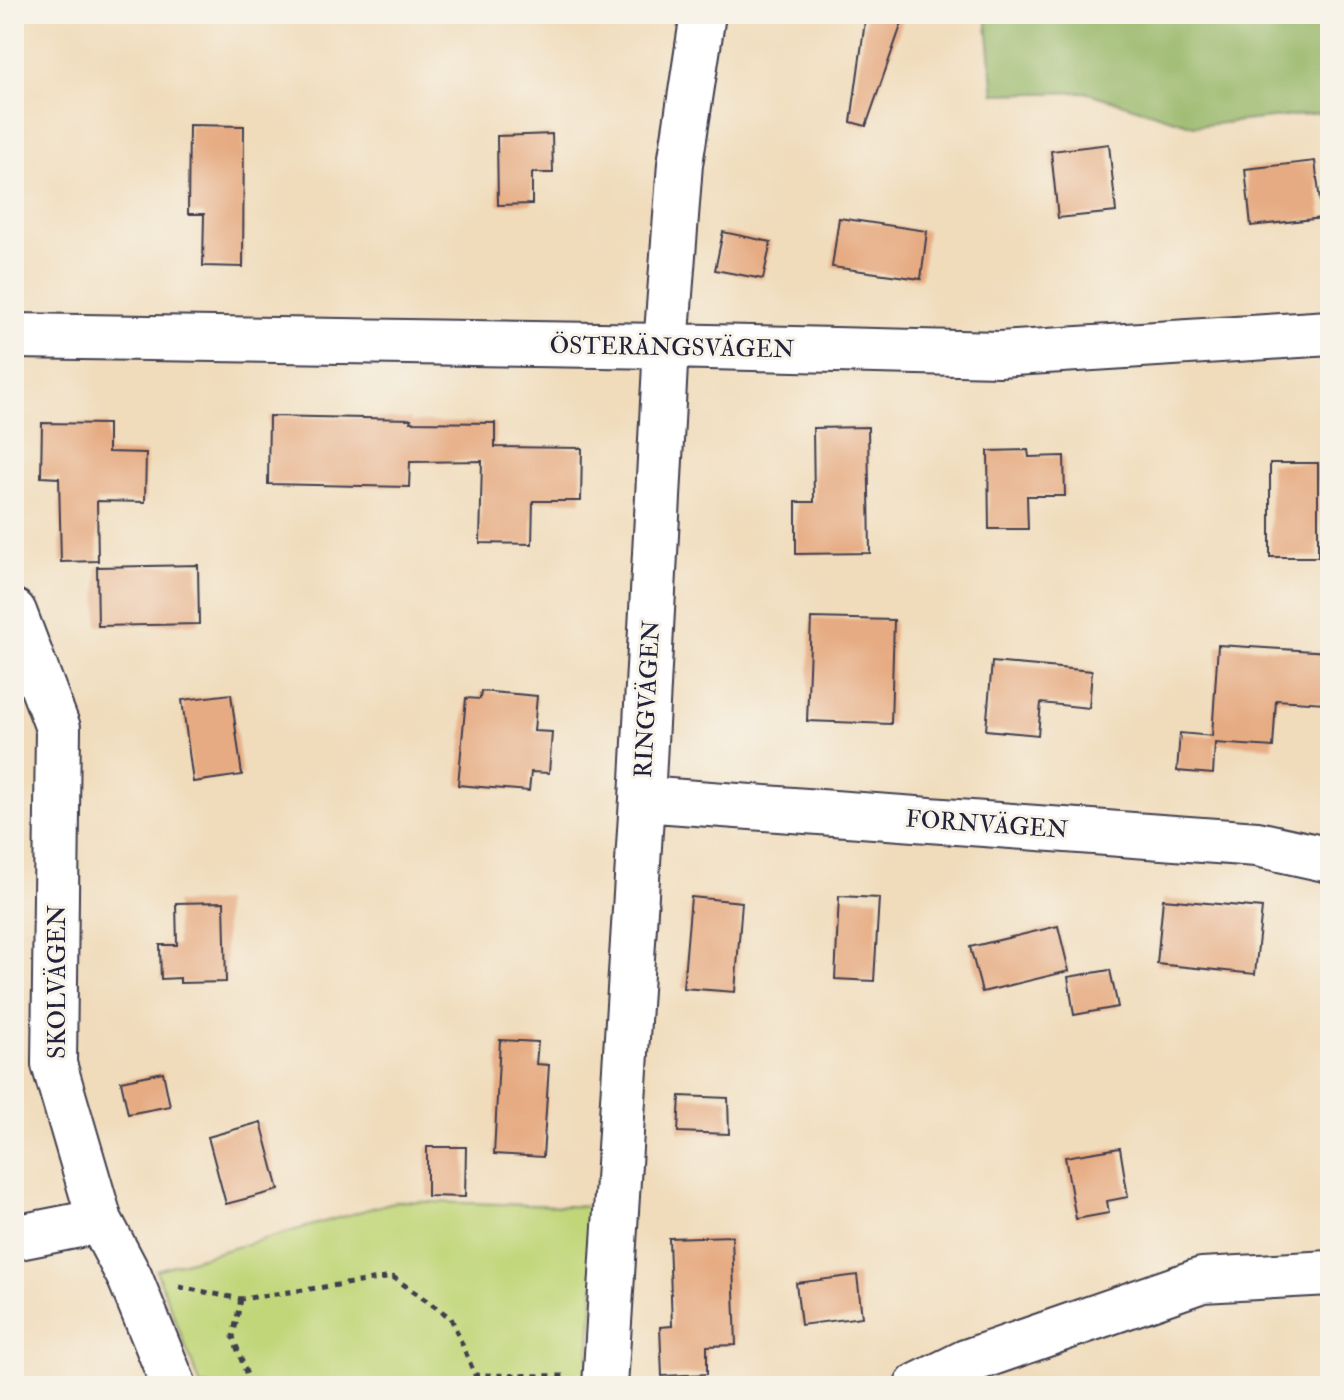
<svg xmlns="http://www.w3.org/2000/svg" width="1344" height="1400" font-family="'IM FELL Double Pica',serif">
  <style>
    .green { fill: #c1d679; stroke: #727c5a; stroke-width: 2 }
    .forest { fill: #98b769; stroke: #5d6c52; stroke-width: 2 }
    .building { fill: #e6ab82 }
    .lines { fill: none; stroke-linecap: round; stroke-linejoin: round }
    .minor-casing { stroke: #413e4e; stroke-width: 48 }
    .path { stroke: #413e4e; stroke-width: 5; stroke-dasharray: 6 6; stroke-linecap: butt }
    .minor { stroke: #fff; stroke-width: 44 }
    .labels { text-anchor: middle; stroke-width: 6; stroke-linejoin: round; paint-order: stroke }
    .street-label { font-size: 24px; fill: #22223b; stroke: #f7f3e8 }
  </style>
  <rect width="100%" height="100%" fill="#f7f3e8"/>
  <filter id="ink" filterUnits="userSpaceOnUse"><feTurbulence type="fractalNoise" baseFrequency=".0125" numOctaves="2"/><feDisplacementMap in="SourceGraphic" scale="16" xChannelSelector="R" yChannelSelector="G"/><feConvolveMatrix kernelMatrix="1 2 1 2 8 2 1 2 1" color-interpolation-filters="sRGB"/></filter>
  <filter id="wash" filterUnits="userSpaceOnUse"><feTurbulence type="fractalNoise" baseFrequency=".006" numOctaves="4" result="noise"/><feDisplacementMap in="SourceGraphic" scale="32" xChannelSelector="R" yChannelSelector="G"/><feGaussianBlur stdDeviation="1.8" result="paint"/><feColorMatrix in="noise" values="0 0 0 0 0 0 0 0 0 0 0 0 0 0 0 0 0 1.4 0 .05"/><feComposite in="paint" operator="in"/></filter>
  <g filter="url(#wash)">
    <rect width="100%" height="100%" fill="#f0dcbb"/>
    <path class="green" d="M397 1201 600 1207 587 1386H201L156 1270Z"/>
    <path class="forest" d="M986 14H1330V112L1194 126 1085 92 994 94Z"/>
    <g id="blocks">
      <path class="building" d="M866 14H905L866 126 851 122Z
        M189 125 244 126 243 267 203 266 204 214H188Z
        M552 134 553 173H532V204L498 205 497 136Z
        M1109 144 1116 212 1058 218 1051 151Z
        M1315 161 1322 218 1251 226 1245 169Z
        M839 218 927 231 921 279 832 267Z
        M723 232 771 242 763 279 715 270Z
        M269 416 411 419 410 422 495 423V447L582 448 581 501H533L532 544 480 543 482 461 410 462 409 487 268 484Z
        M42 423 108 424V452L146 453 145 502 97 501 98 561 61 562 59 478 41 477Z
        M868 427 870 553 796 554V502H814L813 428Z
        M1028 450 1029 457 1064 456 1065 496H1027L1028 529H989L988 451Z
        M1270 463H1318V557H1270Z
        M198 565 199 624 98 626 97 567Z
        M811 618 894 620 891 724 807 721Z
        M1218 645 1329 652 1326 703 1276 700 1273 747 1215 743 1213 774 1177 771 1180 733 1212 736Z
        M992 662 1092 671 1089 708 1041 703 1038 735 986 730Z
        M481 691 537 696 534 731 552 732 549 773 531 772 529 791 458 785 466 698 480 699Z
        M231 694 242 775 193 782 182 700Z
        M839 896 879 898 874 981 835 979Z
        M691 897 742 902 735 992 683 988Z
        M1163 899 1262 908 1255 974 1157 964Z
        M224 902 226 982 180 983V978L161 979 160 945H177L176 903Z
        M1058 926 1069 971 982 992 970 947Z
        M1110 970 1118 1007 1074 1015 1068 977Z
        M500 1040 538 1042 536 1064 549 1065 543 1157 494 1154Z
        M163 1072 170 1106 128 1114 121 1081Z
        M680 1096 728 1098 729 1134 678 1132Z
        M261 1122 279 1190 226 1204 208 1137Z
        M427 1147H466L465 1197 427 1196Z
        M1120 1148 1128 1197 1107 1201 1109 1213 1076 1219 1065 1157Z
        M732 1236 736 1345 707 1346V1374L662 1376 660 1327 672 1326 669 1238Z
        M857 1275 862 1317 801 1325 796 1283Z"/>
    </g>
  </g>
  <g filter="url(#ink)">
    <use href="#blocks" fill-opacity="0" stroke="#413e4e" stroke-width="2"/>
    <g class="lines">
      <g class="minor-casing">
        <path id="minor" d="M14 336 666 346 999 354 1330 333
          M14 612 58 728 54 1064 100 1221 130 1278 174 1386
          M642 799 1257 844 1330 860
          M14 1238 100 1221
          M605 1386 642 799 666 346 680 164 703 14
          M917 1386 966 1362 1202 1280 1330 1273"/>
      </g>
      <path class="path" d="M179 1287 241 1299 393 1277 451 1318 475 1375 565 1376
        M241 1299 233 1337 251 1386
        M473 1386 475 1375"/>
      <use href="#minor" class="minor"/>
    </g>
  </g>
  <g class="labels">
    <g class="street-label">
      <text transform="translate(672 347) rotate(1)" y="8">ÖSTERÄNGSVÄGEN</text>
      <text transform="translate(647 699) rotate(-87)" y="8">RINGVÄGEN</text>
      <text transform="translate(987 824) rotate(4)" y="8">FORNVÄGEN</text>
      <text transform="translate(57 982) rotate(-90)" y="8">SKOLVÄGEN</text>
    </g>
  </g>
  <rect width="1344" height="1400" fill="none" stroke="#f7f3e8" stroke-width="48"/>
</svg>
